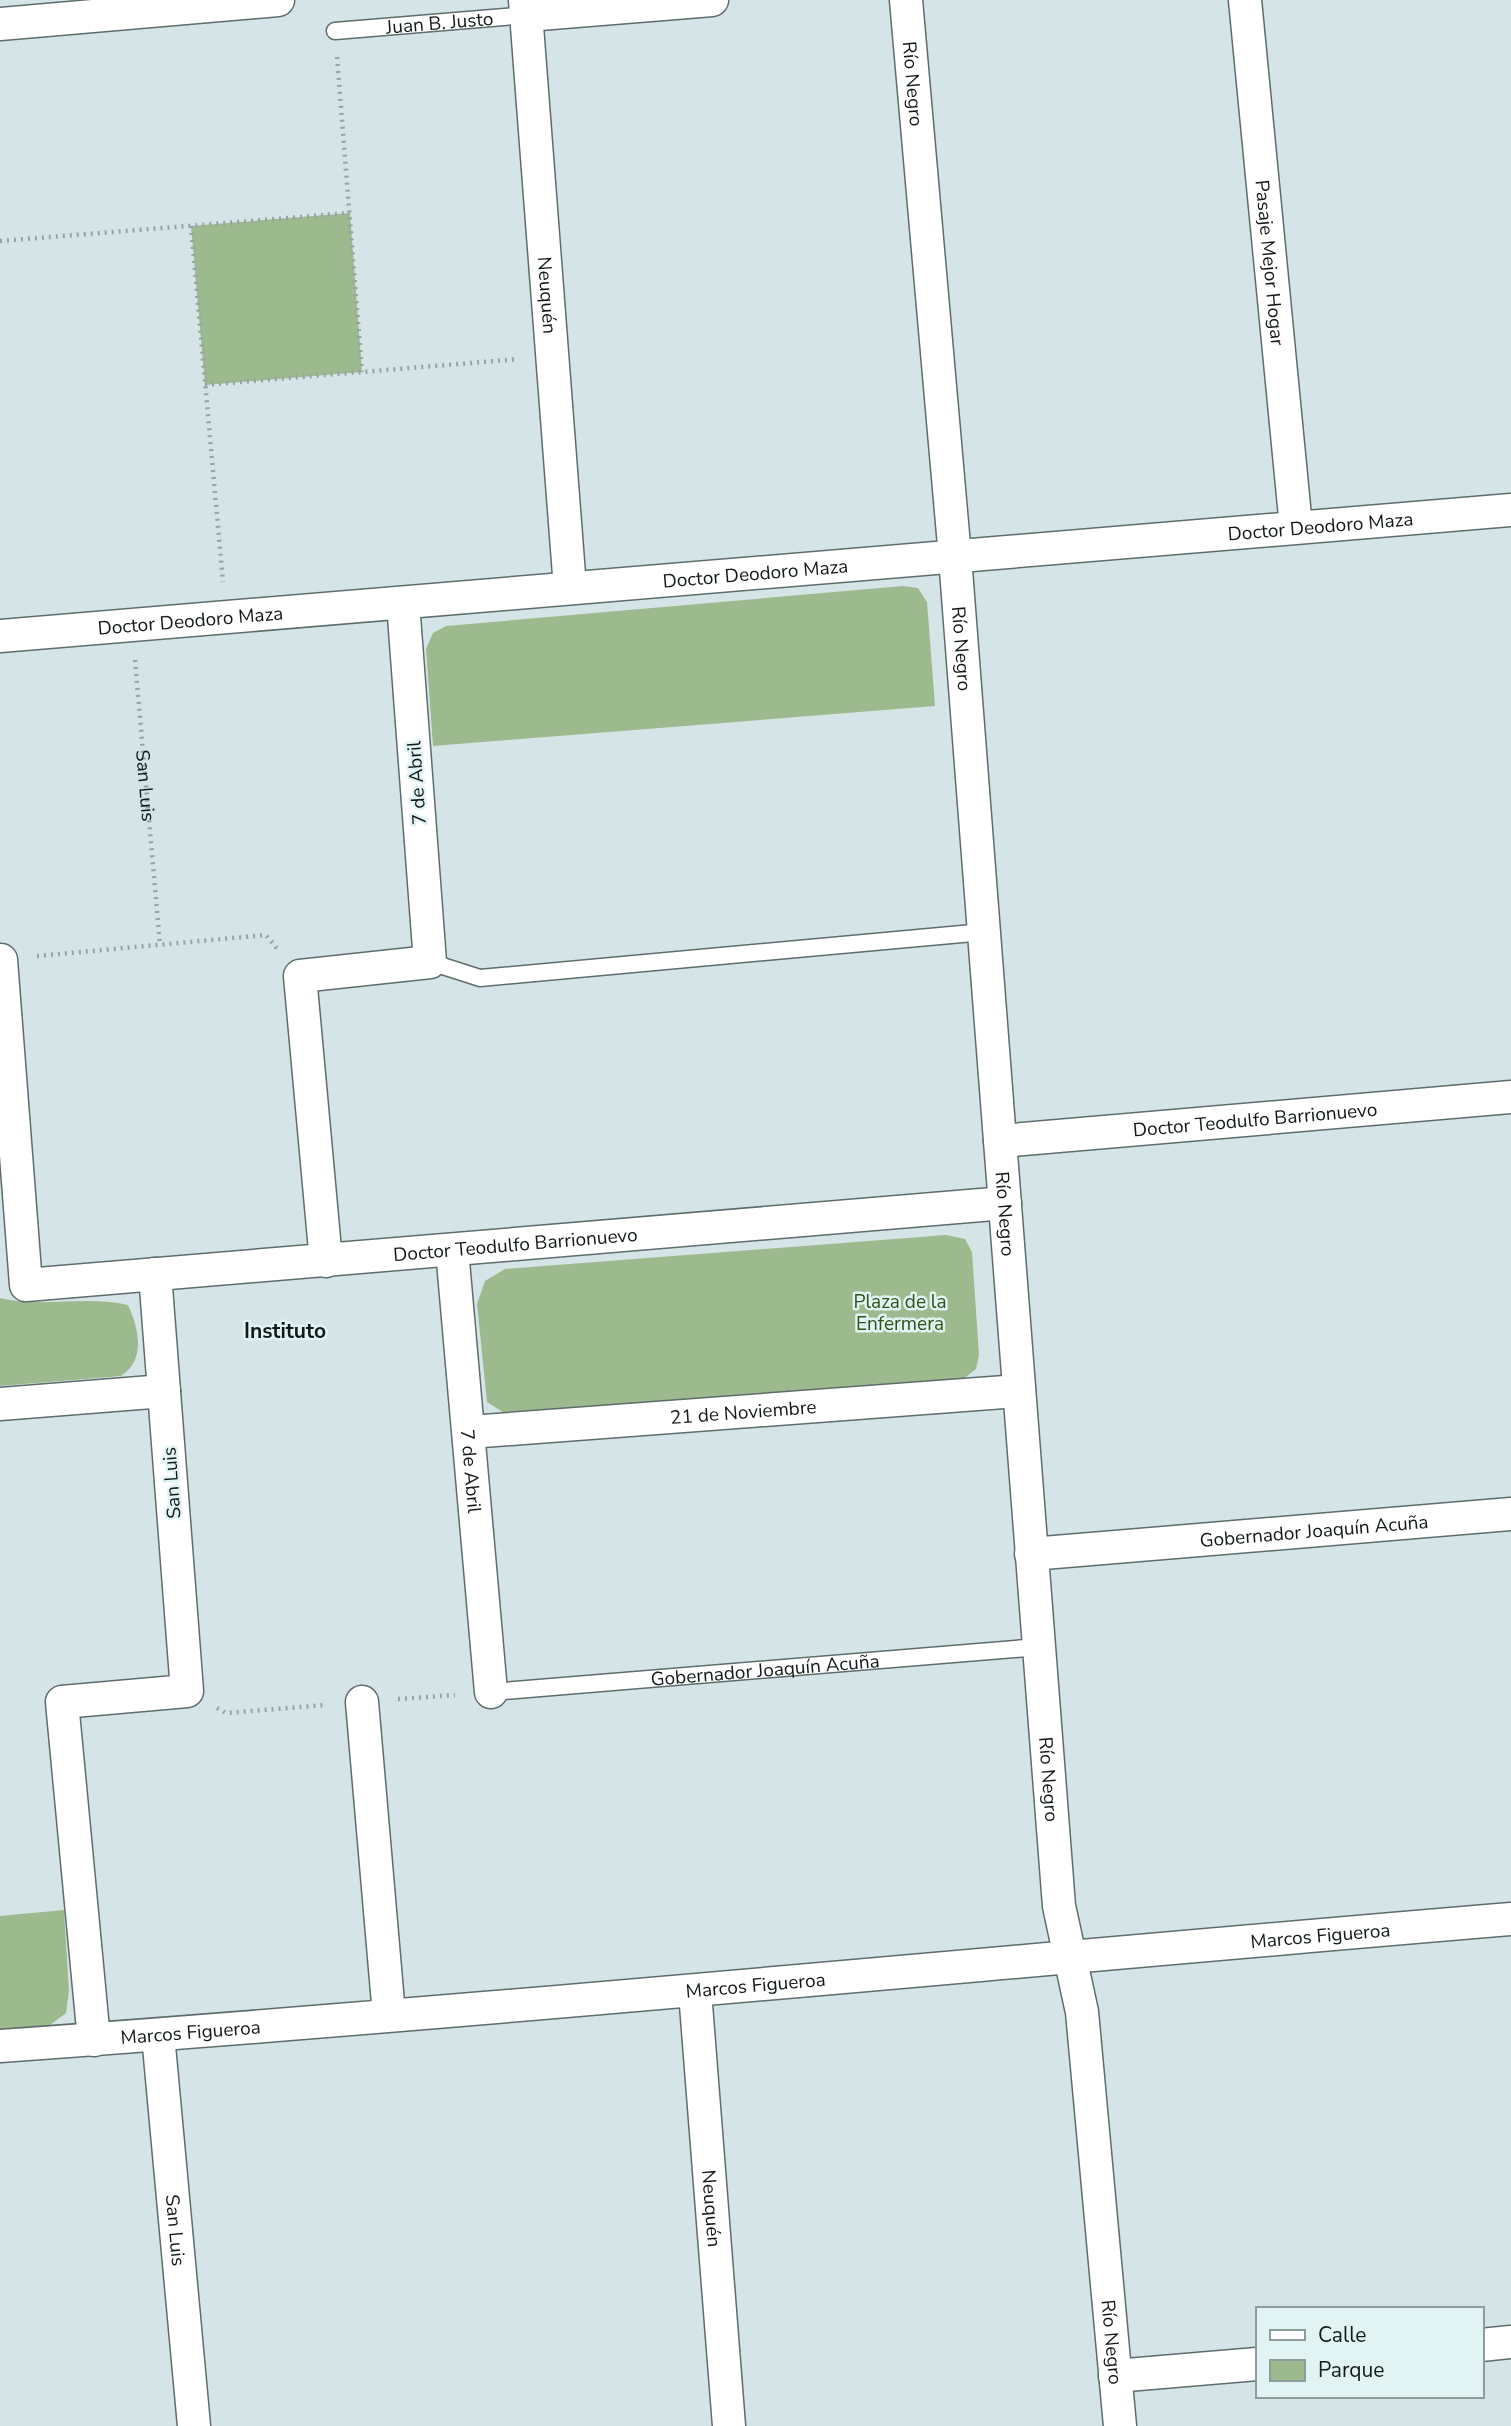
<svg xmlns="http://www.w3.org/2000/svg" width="1511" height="2426" font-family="'Nunito Sans',sans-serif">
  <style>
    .green { fill: #9db98e }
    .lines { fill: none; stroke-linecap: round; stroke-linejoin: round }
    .lane-casing { stroke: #5e6c6d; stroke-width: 19 }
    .street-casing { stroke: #5e6c6d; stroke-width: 35 }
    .path { stroke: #97a3a5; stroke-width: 4.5; stroke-dasharray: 2 5; stroke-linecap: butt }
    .lane { stroke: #fff; stroke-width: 16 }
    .street { stroke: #fff; stroke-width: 32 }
    .labels { text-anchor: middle; stroke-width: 5; stroke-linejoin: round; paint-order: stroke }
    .street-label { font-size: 19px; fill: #131919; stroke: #e2f3f4 }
    .park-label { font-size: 19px; fill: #2e5114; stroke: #e2f3f4 }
    .neighbourhood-label { font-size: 21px; font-weight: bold; fill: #131919; stroke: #e2f3f4 }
  </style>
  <rect width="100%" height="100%" fill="#d5e5e7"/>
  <path class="green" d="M350 213 362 372 205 385 191 226Z
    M903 586 918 588 927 602 935 706 433 746 426 649 433 633 446 626Z
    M946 1235 965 1239 972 1252 979 1355 976 1369 962 1380 506 1414 487 1402 477 1304 485 1281 505 1269Z
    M0 1298C42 1308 86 1295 128 1305 139 1329 146 1360 121 1376L0 1386Z
    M64 1910 69 1991 66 2013 50 2025 0 2029V1916Z"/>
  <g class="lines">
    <g class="lane-casing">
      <g id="lane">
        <path id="s2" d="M335 31 527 15"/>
        <path d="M430 962 480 978 984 932"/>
        <path id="s3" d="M491 1692 1039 1647"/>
      </g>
    </g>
    <g class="street-casing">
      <g id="street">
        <path id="s4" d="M525 0 570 588"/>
        <path id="s5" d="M906 0 955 557 1059 1906 1082 2012 1120 2426"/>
        <path id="s6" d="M1245 0 1296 527"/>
        <path d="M527 15 712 0"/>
        <path d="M0 24 278 0"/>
        <path id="s7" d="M0 636 1511 510"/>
        <path id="s8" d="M1 960 26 1285 1005 1203"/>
        <path id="s9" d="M1000 1141 1511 1097"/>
        <path id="s10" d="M452 1250 491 1692"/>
        <path d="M326 1261 300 976 430 962 403 603"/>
        <path d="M0 1404 164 1391"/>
        <path id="s11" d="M469 1432 1019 1391"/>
        <path id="s12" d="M1031 1554 1511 1514"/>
        <path d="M362 1702 389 2015"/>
        <path id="s13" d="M695 1992 729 2426"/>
        <path id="s14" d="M158 2035 194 2426"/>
        <path d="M94 2040 62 1702 187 1691 155 1274"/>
        <path id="s15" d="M0 2046C504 2010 1007 1961 1511 1919"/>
        <path d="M1481 2345 1511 2342"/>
        <path d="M1115 2376 1257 2364"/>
      </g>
    </g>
    <g class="path">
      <path d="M337 57 362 372"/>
      <path d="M191 226 223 582"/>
      <path d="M0 241 350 213"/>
      <path d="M205 385 519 359"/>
      <path id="s1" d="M135 660 160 945"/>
      <path d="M37 956 266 935 279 951"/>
      <path d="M398 1699 455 1695"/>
      <path d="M217 1708 226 1713 326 1705"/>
    </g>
    <use href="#lane" class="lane"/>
    <use href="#street" class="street"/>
  </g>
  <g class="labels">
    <g class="street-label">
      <text dy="7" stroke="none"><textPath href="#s2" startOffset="105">Juan B. Justo</textPath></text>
      <text dy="7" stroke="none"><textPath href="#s5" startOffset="84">Río Negro</textPath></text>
      <text dy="7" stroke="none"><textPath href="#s6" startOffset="264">Pasaje Mejor Hogar</textPath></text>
      <text dy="7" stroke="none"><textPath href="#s4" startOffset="296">Neuquén</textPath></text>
      <text dy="7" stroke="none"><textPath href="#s7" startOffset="1325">Doctor Deodoro Maza</textPath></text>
      <text dy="7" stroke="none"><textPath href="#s7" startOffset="758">Doctor Deodoro Maza</textPath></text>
      <text dy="7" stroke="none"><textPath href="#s7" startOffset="191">Doctor Deodoro Maza</textPath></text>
      <text dy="7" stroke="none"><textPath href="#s5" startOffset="651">Río Negro</textPath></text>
      <text transform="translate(416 783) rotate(-94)" y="7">7 de Abril</text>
      <text dy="7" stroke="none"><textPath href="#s1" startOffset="126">San Luis</textPath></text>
      <text dy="7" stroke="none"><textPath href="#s9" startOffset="256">Doctor Teodulfo Barrionuevo</textPath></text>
      <text dy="7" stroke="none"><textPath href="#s5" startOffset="1218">Río Negro</textPath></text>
      <text dy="7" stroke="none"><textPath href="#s8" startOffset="817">Doctor Teodulfo Barrionuevo</textPath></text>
      <text dy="7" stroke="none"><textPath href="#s11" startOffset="275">21 de Noviembre</textPath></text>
      <text dy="7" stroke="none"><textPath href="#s10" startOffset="222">7 de Abril</textPath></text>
      <text transform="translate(171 1483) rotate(-94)" y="7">San Luis</text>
      <text dy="7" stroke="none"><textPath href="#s12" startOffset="284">Gobernador Joaquín Acuña</textPath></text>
      <text dy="7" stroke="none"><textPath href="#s3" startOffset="275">Gobernador Joaquín Acuña</textPath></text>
      <text dy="7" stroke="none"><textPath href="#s5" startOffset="1785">Río Negro</textPath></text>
      <text dy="7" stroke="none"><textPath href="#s15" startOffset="1325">Marcos Figueroa</textPath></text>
      <text dy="7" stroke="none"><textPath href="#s15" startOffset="758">Marcos Figueroa</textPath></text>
      <text dy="7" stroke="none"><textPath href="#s15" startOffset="191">Marcos Figueroa</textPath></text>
      <text dy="7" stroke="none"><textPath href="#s13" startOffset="217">Neuquén</textPath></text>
      <text dy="7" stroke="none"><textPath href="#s14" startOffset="196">San Luis</textPath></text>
      <text dy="7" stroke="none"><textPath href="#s5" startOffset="2352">Río Negro</textPath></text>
    </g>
    <g class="park-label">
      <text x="900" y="1308">Plaza de la<tspan x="900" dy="22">Enfermera</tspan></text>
    </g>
    <g class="neighbourhood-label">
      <text x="285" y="1338">Instituto</text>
    </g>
  </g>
  <rect x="1256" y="2307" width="228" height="91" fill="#e2f3f4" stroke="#8f9c9c" stroke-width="2"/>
  <rect x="1270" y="2330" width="35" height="10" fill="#ffffff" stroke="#8f9c9c" stroke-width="2"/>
  <text x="1318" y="2342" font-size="21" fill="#131919">Calle</text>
  <rect x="1270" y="2360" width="35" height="21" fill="#9db98e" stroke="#8f9c9c" stroke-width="2"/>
  <text x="1318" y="2377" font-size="21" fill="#131919">Parque</text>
</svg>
